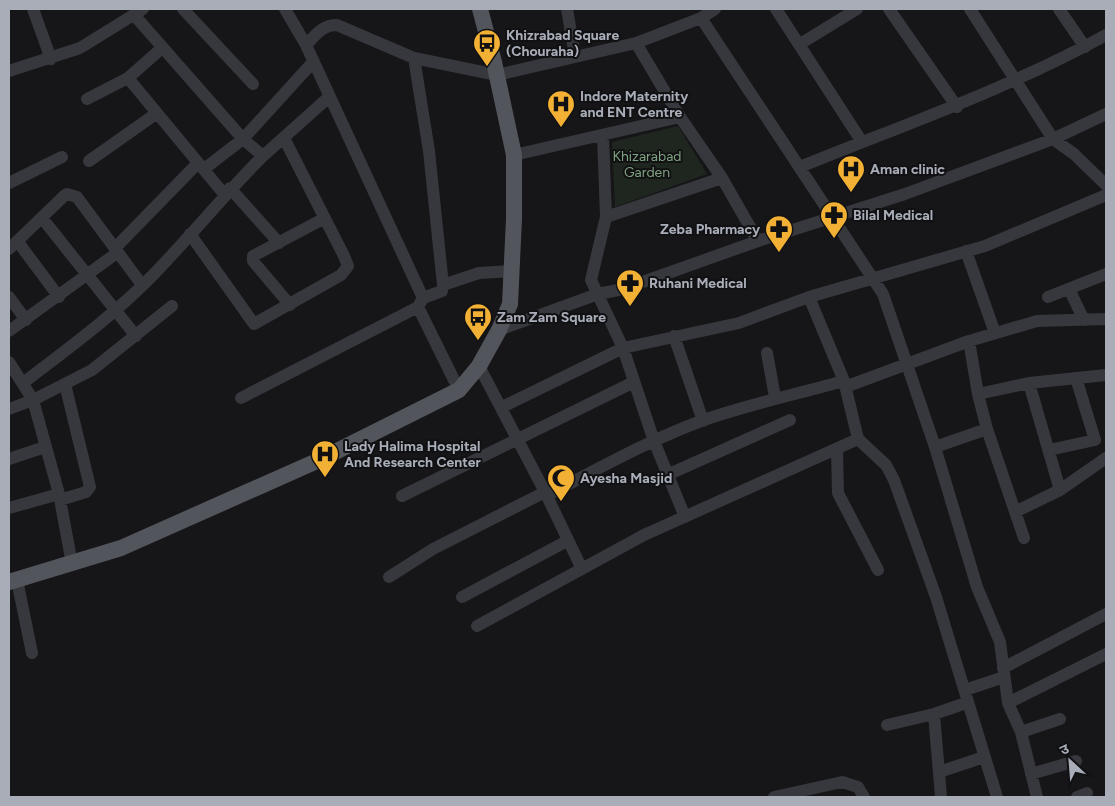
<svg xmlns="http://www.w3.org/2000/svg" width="1115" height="806" font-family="Figtree,'Noto Sans Devanagari',sans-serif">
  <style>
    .green { fill: #1e261f }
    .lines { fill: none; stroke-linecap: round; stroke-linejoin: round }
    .minor { stroke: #37383d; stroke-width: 12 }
    .major { stroke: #53555c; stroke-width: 16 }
    .labels { text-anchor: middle; stroke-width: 4; stroke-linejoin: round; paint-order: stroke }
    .poi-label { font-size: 14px; font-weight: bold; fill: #a8adb8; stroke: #111113; text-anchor: start }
    .park-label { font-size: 14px; fill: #7fa381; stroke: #111113 }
  </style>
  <rect width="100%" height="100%" fill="#161618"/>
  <path class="green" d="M678 126 707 174 615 207 612 142Z"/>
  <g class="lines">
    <path class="minor" d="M33 9 51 59
      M183 9 253 84
      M567 9 575 56
      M776 9 862 142
      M889 9 957 107
      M970 9 1053 139 1074 154 1106 185
      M1059 9 1085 47
      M701 18 883 294 935 447 977 587 1000 642 1008 703 1021 732 1037 797
      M636 43 680 117
      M800 44 857 9
      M306 45C316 35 322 25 337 25L414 58 497 75 636 43 701 18 715 9
      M414 58 429 151 443 285
      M9 71 80 48 143 9
      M128 78 224 194
      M87 99 128 78 162 48
      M603 136 606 217
      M514 155 680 117 722 178 606 217 591 280 623 348 654 441 685 517
      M263 156 329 97
      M89 161 157 113
      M800 167C903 125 1008 89 1106 35
      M204 169 243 139 313 62
      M722 178 758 241
      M9 183 62 157
      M230 188 279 243
      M42 218 136 336
      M190 234 254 324 341 275 348 266 344 256 284 138
      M18 242 59 297
      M115 248 198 163
      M9 249 64 196 67 194 77 197 142 285
      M966 251 995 333
      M1069 289 1084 320
      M9 297 26 320
      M809 297 844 381 858 439 886 465 894 480 936 597 997 797
      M1048 297 1106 274
      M423 298 442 291 443 285 479 273 512 271
      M290 305 253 261V256L325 218
      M418 307 459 390
      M499 330 598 294 623 289 758 241 905 194 1053 139 1106 114
      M9 331 117 253
      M674 336 703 421
      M969 341 978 394
      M767 353 775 397
      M9 362 33 400 59 494 72 564
      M479 366 545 492 582 569
      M23 383C67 349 113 316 152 276 190 237 224 195 263 156L243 139 135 16
      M1029 383 1106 375
      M845 387 969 341 1037 321 1106 319
      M241 398 418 307 423 298 306 45 285 9
      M502 407 623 348 739 323 809 297 985 246 1106 195
      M9 409 33 400 92 370 172 306
      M935 447 987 429
      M837 449 838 493 878 570
      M1049 450 1095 440 1076 378
      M9 459 45 447
      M667 475 790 420
      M402 496 634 382
      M546 496C598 469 649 440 704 420 750 404 797 394 844 381
      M60 500 86 492 90 487 65 384
      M9 508 59 494
      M1015 512 1060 490 1106 458
      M1024 538 987 429 978 394 1029 383 1060 490
      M389 577 433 549 545 492
      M17 580 32 653
      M462 597 567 541
      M477 626 644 535 858 439
      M1003 668 1106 614
      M965 690 1004 677
      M1008 703 1106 654
      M934 714 941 797
      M887 725 934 714 966 703
      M1021 732 1060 719
      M939 772 984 757
      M1031 774 1076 761
      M774 797 842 782 858 787 864 797
      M1077 797 1087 793"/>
    <path class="major" d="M9 582 121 548 317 461 459 390 479 366 499 330 510 304 514 219V155L494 62 480 9"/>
  </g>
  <defs>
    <g id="bus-pin" transform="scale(1.4375)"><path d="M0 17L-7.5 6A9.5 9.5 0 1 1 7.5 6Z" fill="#f2b134" stroke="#111113"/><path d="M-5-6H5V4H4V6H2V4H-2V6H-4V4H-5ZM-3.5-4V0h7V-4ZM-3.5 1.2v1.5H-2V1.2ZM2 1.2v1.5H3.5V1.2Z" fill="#111"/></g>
    <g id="hospital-pin" transform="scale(1.4375)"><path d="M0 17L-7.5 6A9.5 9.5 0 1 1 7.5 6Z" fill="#f2b134" stroke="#111113"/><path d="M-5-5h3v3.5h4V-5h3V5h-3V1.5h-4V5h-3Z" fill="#111"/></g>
    <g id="pharmacy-pin" transform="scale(1.4375)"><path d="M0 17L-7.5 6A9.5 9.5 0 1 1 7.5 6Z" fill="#f2b134" stroke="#111113"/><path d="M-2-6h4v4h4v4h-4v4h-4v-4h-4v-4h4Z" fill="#111"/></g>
    <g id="mosque-pin" transform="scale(1.4375)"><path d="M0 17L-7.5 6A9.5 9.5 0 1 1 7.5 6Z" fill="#f2b134" stroke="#111113"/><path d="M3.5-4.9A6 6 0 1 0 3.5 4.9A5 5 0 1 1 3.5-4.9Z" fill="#111"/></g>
  </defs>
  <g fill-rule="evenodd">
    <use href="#bus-pin" x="487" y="43"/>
    <use href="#hospital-pin" x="561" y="104"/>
    <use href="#hospital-pin" x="851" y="169"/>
    <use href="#pharmacy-pin" x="834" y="215"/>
    <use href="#pharmacy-pin" x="779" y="229"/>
    <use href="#pharmacy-pin" x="630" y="283"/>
    <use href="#bus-pin" x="478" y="317"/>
    <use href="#hospital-pin" x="325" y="454"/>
    <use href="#mosque-pin" x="561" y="478"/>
  </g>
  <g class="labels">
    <g class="poi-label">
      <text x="506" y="40">Khizrabad Square<tspan x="506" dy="16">(Chouraha)</tspan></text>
      <text x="580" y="101">Indore Maternity<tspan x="580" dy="16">and ENT Centre</tspan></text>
      <text x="870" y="174">Aman clinic</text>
      <text x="853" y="220">Bilal Medical</text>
      <text x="760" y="234" text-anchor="end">Zeba Pharmacy</text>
      <text x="649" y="288">Ruhani Medical</text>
      <text x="497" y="322">Zam Zam Square</text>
      <text x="344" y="451">Lady Halima Hospital<tspan x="344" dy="16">And Research Center</tspan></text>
      <text x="580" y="483">Ayesha Masjid</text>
    </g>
    <g class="park-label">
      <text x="647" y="161">Khizarabad<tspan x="647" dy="16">Garden</tspan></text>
    </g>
  </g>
  <rect width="1115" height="806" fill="none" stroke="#a8adb8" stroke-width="20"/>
  <g transform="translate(1070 761) rotate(334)" stroke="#111113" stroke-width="4" paint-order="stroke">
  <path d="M0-4L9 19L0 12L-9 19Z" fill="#a8adb8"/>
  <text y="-8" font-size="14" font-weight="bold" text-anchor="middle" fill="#a8adb8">उ</text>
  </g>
</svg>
